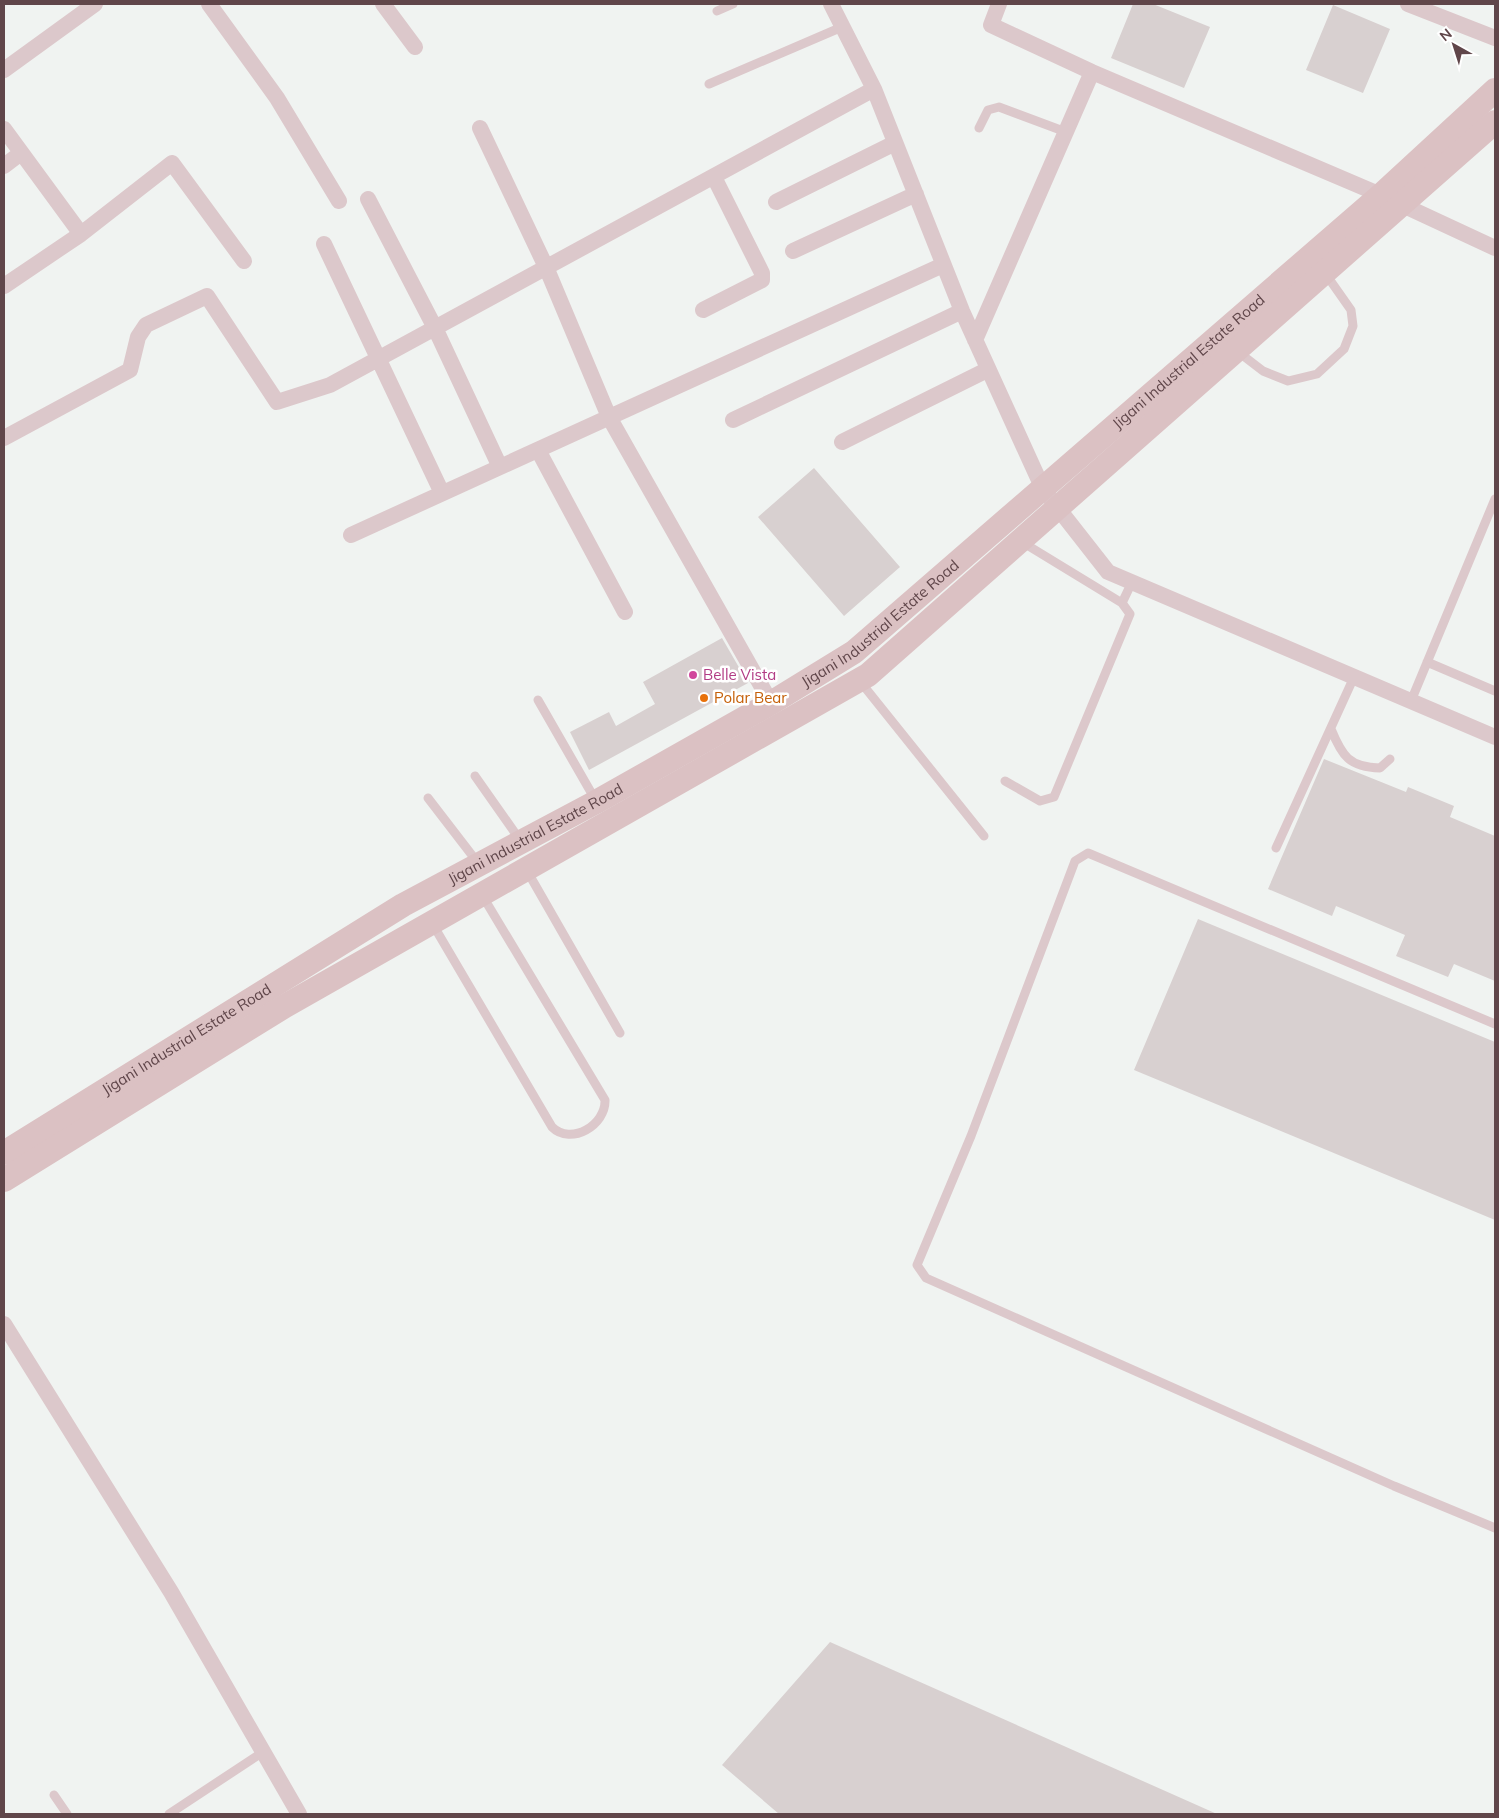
<svg xmlns="http://www.w3.org/2000/svg" width="1499" height="1818" font-family="Mulish,sans-serif">
  <style>
    .building { fill: #d8d0d0 }
    .lines { fill: none; stroke-linecap: round; stroke-linejoin: round }
    .lane { stroke: #dcc8cb; stroke-width: 9 }
    .street { stroke: #dcc8cb; stroke-width: 16 }
    .secondary { stroke: #dbc1c3; stroke-width: 24 }
    .hotel-dot { fill: #d1479c; stroke: #fff; stroke-width: 2 }
    .food-dot { fill: #e8710a; stroke: #fff; stroke-width: 2 }
    .labels { text-anchor: middle; stroke-width: 5; stroke-linejoin: round; paint-order: stroke }
    .street-label { font-size: 15px; fill: #60464a; stroke: #fff }
    .hotel-label { font-size: 15px; fill: #b23c85; stroke: #fff; text-anchor: start }
    .food-label { font-size: 15px; fill: #c56008; stroke: #fff; text-anchor: start }
  </style>
  <rect width="100%" height="100%" fill="#f0f3f1"/>
  <path class="building" d="M1133 4H1153L1210 27 1184 88 1111 58Z
    M1333 5 1390 29 1363 93 1306 70Z
    M814 468 900 567 844 616 758 517Z
    M722 638 748 683 589 770 570 732 609 712 616 726 655 704 643 682Z
    M1324 759 1406 792 1408 787 1454 806 1450 817 1495 836V981L1454 964 1448 977 1396 956 1405 935 1336 906 1332 916 1268 889Z
    M1198 919 1495 1042V1220L1134 1070Z
    M830 1642 1217 1814H779L722 1765Z"/>
  <g class="lines">
    <path class="lane" d="M717 11 733 4
      M709 84 842 27
      M979 128 988 110 999 107 1066 132
      M1237 351 1263 371 1288 381 1317 374 1344 349 1353 326 1351 310 1325 273
      M1122 603 1132 582
      M1427 662 1495 691
      M859 680 984 836
      M538 700 596 801
      M1411 701 1495 499
      M1331 729C1342 756 1349 767 1380 768L1390 759
      M475 776 520 840
      M1005 781 1040 801 1054 797 1130 614 1122 603 1022 542
      M428 798 478 863
      M1276 848 1354 677
      M526 869 620 1033
      M432 923 552 1127C571 1146 606 1125 605 1100L482 895
      M1495 1024 1088 853 1075 861 971 1136 917 1265 926 1278 1394 1486 1495 1528
      M54 1795 67 1814
      M169 1814 263 1752"/>
    <path class="street" d="M209 4 277 98 339 201
      M383 4 415 47
      M831 4 874 89 962 311 1043 489 1108 572 1495 737
      M999 4 991 25 1092 72 1381 195 1495 248
      M1408 4 1495 38
      M4 70 95 4
      M480 128 546 267 609 417 771 703
      M4 129 81 234 172 163 244 261
      M4 166 21 153
      M368 199 435 328 500 467
      M776 202 895 143
      M324 244 442 493
      M793 251 916 194
      M4 286 81 234
      M703 310 762 280V273L714 177
      M975 340 1092 72
      M733 420 962 311
      M4 438 130 370 138 337 146 325 207 296 277 402 330 385 874 89
      M842 442 987 370
      M538 450 625 612
      M351 535 943 265
      M4 1324 171 1592 299 1814"/>
    <g class="secondary">
      <path id="s1" d="M4 1153 403 905 596 802 771 703 854 652 1381 195 1495 90"/>
      <path d="M4 1180 285 1006 868 675 1495 122"/>
    </g>
  </g>
  <circle class="hotel-dot" cx="693" cy="675" r="5"/>
  <circle class="food-dot" cx="704" cy="698" r="5"/>
  <g class="labels">
    <g class="street-label">
      <text dy="5" stroke="none"><textPath href="#s1" startOffset="1430">Jigani Industrial Estate Road</textPath></text>
      <text dy="5" stroke="none"><textPath href="#s1" startOffset="1025">Jigani Industrial Estate Road</textPath></text>
      <text dy="5" stroke="none"><textPath href="#s1" startOffset="620">Jigani Industrial Estate Road</textPath></text>
      <text dy="5" stroke="none"><textPath href="#s1" startOffset="215">Jigani Industrial Estate Road</textPath></text>
    </g>
    <g class="hotel-label">
      <text x="703" y="680">Belle Vista</text>
    </g>
    <g class="food-label">
      <text x="714" y="703">Polar Bear</text>
    </g>
  </g>
  <rect width="1499" height="1818" fill="none" stroke="#60464a" stroke-width="10"/>
  <g transform="translate(1454 45) rotate(321)" stroke="#ffffff" stroke-width="4" paint-order="stroke">
  <path d="M0-4L9 19L0 12L-9 19Z" fill="#60464a"/>
  <text y="-8" font-size="14" font-weight="bold" text-anchor="middle" fill="#60464a">N</text>
  </g>
</svg>
